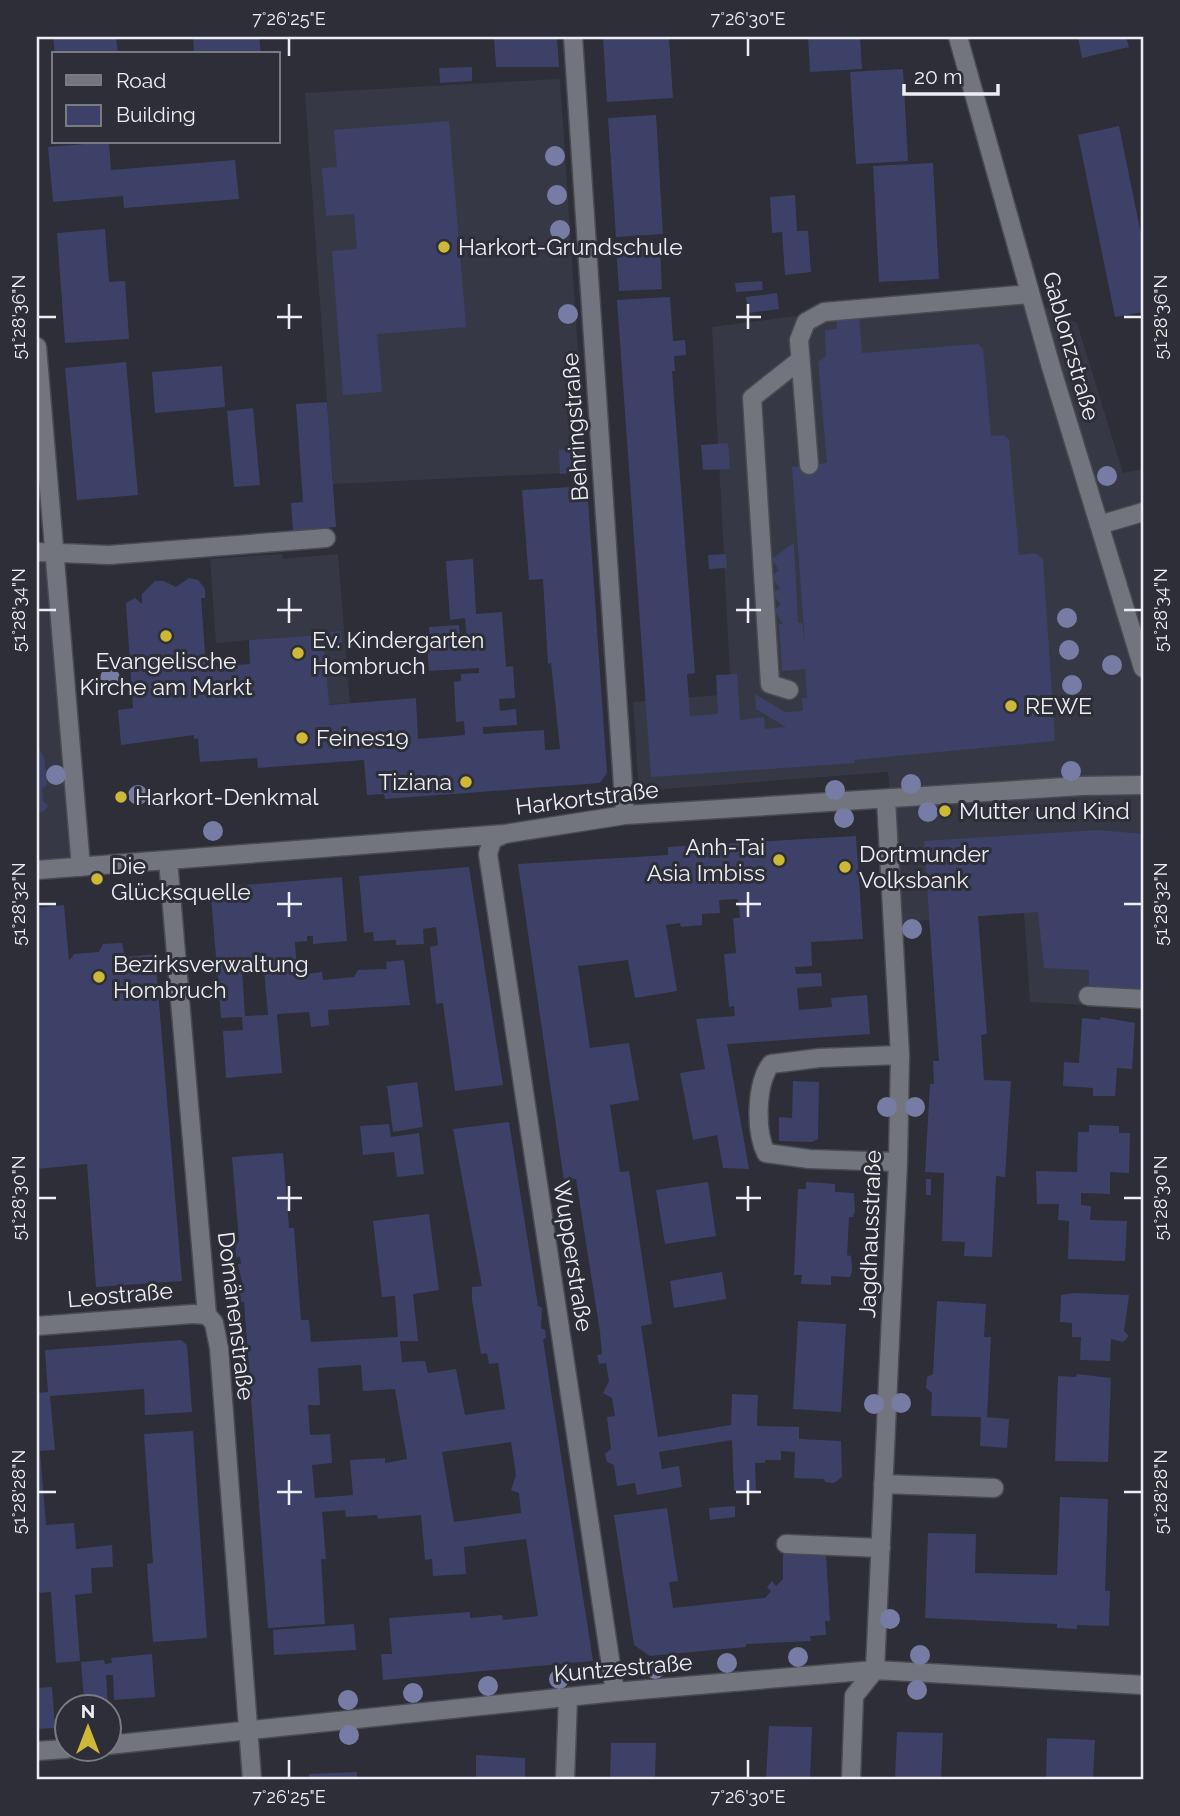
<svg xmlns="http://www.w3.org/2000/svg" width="1180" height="1816" font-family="Raleway,sans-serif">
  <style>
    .built { fill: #373846 }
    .building { fill: #3d4167; fill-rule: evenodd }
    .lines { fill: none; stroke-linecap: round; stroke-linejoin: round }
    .minor-casing { stroke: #4a4a51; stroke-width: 21 }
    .minor { stroke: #73757e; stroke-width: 18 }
    .tree { fill: #777ca4 }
    .ticks { fill: none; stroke: #ededf3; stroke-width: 2.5 }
    .poi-dot { fill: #ceb837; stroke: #2d2e37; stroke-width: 2.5 }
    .labels { text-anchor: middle; stroke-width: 6; stroke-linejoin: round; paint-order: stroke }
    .poi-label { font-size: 23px; fill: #ededf3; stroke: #2d2e37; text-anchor: start }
    .street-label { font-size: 23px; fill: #ededf3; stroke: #2d2e37 }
    .neatline { fill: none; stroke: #ededf3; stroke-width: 2.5 }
    .ticks-label { font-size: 18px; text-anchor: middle; fill: #ededf3 }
  </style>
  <rect width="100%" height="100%" fill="#2d2e37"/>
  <path class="built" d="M560 79 586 472 333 484 305 93Z
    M1007 288 1077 323 1123 473 1143 469V1008L1030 1002 1024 913 900 922 888 772 639 791 633 702 731 694 712 327Z
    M56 551 81 867 37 870V552Z
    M282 554 283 559 338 554 350 703 254 710 257 758 200 762 198 739H194L250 664 249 640 216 643 210 559Z"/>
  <path class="building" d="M53 37H116L118 54H55Z
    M193 37H259L261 54H194Z
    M494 37H557L559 67H496Z
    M603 37H669L673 98 607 102Z
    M808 37H860L862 69 810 72Z
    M1078 37H1126L1129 47 1082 58Z
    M472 67V81L440 83 439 68Z
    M903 69 908 161 856 164 850 72Z
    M656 115 663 234 616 237 608 118Z
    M449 121 466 327 377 334 382 392 343 395 332 251 357 249 354 214 326 216 322 168 337 167 334 130Z
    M1119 126 1143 244V312L1115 317 1078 135Z
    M109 142 111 170 235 160 239 199 124 208 123 196 53 202 48 147Z
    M933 163 939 279 879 282 873 166Z
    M795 195 797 231H808L811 272 785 275 782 232 772 233 770 197Z
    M105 229 109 282 125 281 129 339 65 343 57 233Z
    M660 244 662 289 619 291 616 247Z
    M762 281 763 290 736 292 735 283Z
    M777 293 779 309 748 313 746 297Z
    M670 297 673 341 685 340 686 355 674 356 675 371H672L695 673 687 674 690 716 718 714 716 675 737 674 740 720 764 717 765 729 786 727 756 709 755 694 785 712 803 711 802 698H807L805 669 782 671 779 624H783L774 610 781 605 772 593 780 588 771 576 779 570 771 559 794 543 798 623H802L805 643 792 467 827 463 818 362 826 356 825 330 837 329 836 316 859 315 862 353 978 344 983 349 991 436 1004 435 1009 440 1019 555 1035 553 1043 559 1055 741 854 760 855 763 651 777 617 300Z
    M126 362 138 495 77 500 65 368Z
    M222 366 225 407 155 413 152 372Z
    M327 402 336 527 293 531 291 503 303 502 296 404Z
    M253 408 260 485 234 487 227 411Z
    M728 443 730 469 703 470 701 445Z
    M585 448 586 472 560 474 559 450Z
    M587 486 607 773 600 783 385 799 384 794 367 795 364 760 258 768 257 758 200 762 198 738 194 739V735L121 745 118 710 133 708 126 603 135 598 142 604V594L155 581H164L176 587 189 578 198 580 205 589V598H201L206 667 250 664 249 640 323 635 329 705 416 698 418 739 465 735 464 721 456 722 454 682 461 681V674L479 673V668L429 671 427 643H430L429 627 459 625 460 641 467 640 465 618 450 620 446 561 473 559 476 614 502 612 506 667 513 666 515 698 499 699 500 711 516 709 517 725 483 727V734L544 730 545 750 560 749 551 663 548 664 543 579 529 580 522 490Z
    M726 554 727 568 709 569 708 555Z
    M341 631 342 643 331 644 330 632Z
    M37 745 44 757 47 785 42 789 43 801 48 806 42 813 37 809Z
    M1098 830 1143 834V992L1089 989V970L1044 968 1038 912 978 916 987 1034 981 1035 984 1080 1011 1081 1005 1177 996 1176 992 1257 964 1256 965 1242 942 1241 944 1173 925 1172 930 1084H934L933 1061H939L924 841Z
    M856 836 863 939 811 942 812 966 795 967 796 974 821 973 822 986 797 988 799 1010 832 1007 831 998 867 995 870 1034 727 1044 749 1169 723 1168 717 1135 693 1140 680 1073 705 1069 696 1019 735 1016 734 1006 729 1007 724 954 736 953 733 918H740L738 899 719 900 720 913 702 914V925L681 927 680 923 666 925 677 991 635 998 628 960 578 966 590 1048 629 1043 639 1100 610 1105 620 1172 629 1171 652 1324 641 1326 658 1437 731 1425 732 1394 758 1395 757 1426 799 1427V1439L841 1441 842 1477 834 1483 825 1482 824 1479 794 1478 795 1452 781 1451V1460H765V1463H755L756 1491H734L732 1440 659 1452 662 1469 679 1466 682 1487 637 1495 635 1483 617 1486 614 1465 607 1462 605 1454 611 1449 607 1417 615 1416 612 1398 603 1393 609 1381 606 1363 599 1364 597 1355 602 1354 600 1332 576 1179 564 1181 518 864 668 855V847Z
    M469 867 503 1085 455 1091 443 1003 436 1004 430 947 438 945 436 927 423 929 424 944 396 945V940L374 941 373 932 364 933 359 876Z
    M342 877 347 941 313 944V936H307V941L295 942 297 975 322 972 323 980 354 977 358 970 387 969 386 962 404 960 410 1005 328 1010 329 1025 311 1027 309 1012 277 1014 282 1073 226 1078 223 1031 243 1030 242 1017 221 1018 211 896 219 887ZM264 969 268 1015 245 1016 242 970Z
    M64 905 69 961 74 954 99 952 103 944 122 943 125 957 155 954 182 1281 96 1287 87 1164 37 1169V908Z
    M1101 1017 1135 1023 1132 1069 1117 1068 1115 1096H1093V1088L1063 1086 1064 1062 1079 1063 1082 1018 1100 1020Z
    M793 1081 819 1082 818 1139 812 1142 779 1141V1117L792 1118Z
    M417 1082 423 1127 393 1132 387 1086Z
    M509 1122 538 1306 542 1308 541 1328 545 1330 546 1337 543 1340 593 1661 383 1680 381 1654H392L389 1618 470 1612V1618L502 1615 503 1620 538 1616 526 1539 464 1547 466 1574 433 1576 432 1559 425 1560 421 1515 378 1519 377 1515 346 1517 345 1510 322 1512 326 1559H321L325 1624 268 1628 251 1398H247L246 1381 250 1380 244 1302H239L238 1298V1286H243L238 1264H241L240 1257H236L235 1241H239L232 1157 283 1153 289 1228H294L301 1320H309L311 1342 398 1337 395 1296 382 1297 373 1221 429 1214 439 1290 413 1294 418 1341H400L402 1362 425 1361 428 1373 456 1369 465 1415 505 1409 498 1363 489 1364 487 1353 481 1354 472 1300V1287L482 1286 453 1129ZM361 1365 363 1391 395 1389 407 1459 385 1463V1458L350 1460 353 1495 315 1498 312 1465 332 1463 330 1434 310 1435 308 1405H320L318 1368ZM511 1442 516 1475 511 1490 519 1493 521 1513 454 1522 442 1452Z
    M389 1124 391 1137 419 1133 424 1174 397 1177 394 1152 363 1155 360 1126Z
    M1089 1125 1119 1126V1133H1130L1129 1173 1110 1172V1194L1081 1193V1205L1091 1206 1090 1220 1127 1221 1125 1261 1068 1259 1069 1221 1058 1220 1059 1204H1037L1036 1171 1077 1172 1078 1132H1089Z
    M926 1179H931V1195H926Z
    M708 1182 716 1236 665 1244 656 1190Z
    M806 1182 835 1184V1192L854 1193 855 1211 853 1217H849L847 1255 851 1256 852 1271 850 1277 831 1276V1285L801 1284 802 1275H794L798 1189H806Z
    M722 1272 726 1299 674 1308 670 1281Z
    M1074 1293 1129 1295 1124 1331 1129 1336 1123 1342 1111 1339 1110 1361 1080 1360 1081 1337H1072V1323L1060 1322 1061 1295Z
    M937 1301 986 1304 984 1337H991L987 1417 1009 1419 1007 1448 980 1446 981 1417 931 1416 932 1393 926 1388 927 1377 933 1374Z
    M798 1321 846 1324 841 1412 793 1409Z
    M181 1340 187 1345 192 1412 145 1415 144 1389 50 1396 55 1450 40 1451 46 1525 74 1523 76 1549 112 1545 113 1567 91 1568 92 1593 75 1595 80 1661 56 1663 51 1592 37 1593V1393L48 1392 45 1350Z
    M1077 1374 1111 1378 1108 1462 1055 1461 1058 1376 1076 1377Z
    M193 1431 207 1638 153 1642 147 1564 153 1563 144 1434Z
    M1060 1497 1108 1499 1105 1591H1110L1109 1626 1077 1625V1629L1057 1628V1624L925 1618 928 1533 976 1534 975 1573 1057 1575Z
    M735 1506V1517L710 1520 709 1508Z
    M667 1508 678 1581 669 1582 673 1608 765 1598 771 1591 767 1587 772 1581 776 1586 783 1579V1553L826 1554 830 1621H825L826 1635 810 1636 811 1641 746 1644V1647L650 1656 634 1645 614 1515Z
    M354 1624 356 1650 274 1655 273 1630Z
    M152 1654 155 1697 114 1700 113 1675H106L108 1707H69L68 1701 84 1700 81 1662 104 1660 105 1664 112 1663 111 1658Z
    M52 1687 55 1728 37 1729V1688Z
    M769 1726 812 1727 810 1779H766Z
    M897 1732 943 1733 941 1779H895Z
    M1047 1738 1095 1740 1093 1779H1046Z
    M611 1743H656L655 1779H610Z
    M476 1755 525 1758V1779H476Z
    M357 1772V1779H309V1774Z"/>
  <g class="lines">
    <g class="minor-casing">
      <path id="minor" d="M573 37 625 815
        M958 37 1051 367 1143 668
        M37 347 81 867
        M809 465 799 340 806 322 824 312 1030 294
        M1099 525 1143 512
        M37 552 109 555 326 538
        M789 690 770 684 752 398 800 360
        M504 834 492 840 488 854 615 1692
        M168 860 207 1315 214 1323 219 1348 252 1779
        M37 870 504 834 625 815 1081 786 1143 785
        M1088 996 1143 999
        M898 1162 809 1159 766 1153C755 1131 756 1083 771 1064L819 1058 900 1055
        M37 1326 192 1314 207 1315
        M883 1484 994 1488
        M786 1544 881 1548
        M108 1745 615 1692 875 1670 1143 1685
        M37 1751 66 1749
        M565 1779 568 1698
        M851 1779 854 1696 875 1670 898 1162 900 1055 886 799"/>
    </g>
    <use href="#minor" class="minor"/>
  </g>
  <g class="tree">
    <circle cx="555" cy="156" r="10"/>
    <circle cx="557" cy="195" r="10"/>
    <circle cx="560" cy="230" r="10"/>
    <circle cx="568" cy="314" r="10"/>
    <circle cx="1107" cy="476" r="10"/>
    <circle cx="1067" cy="618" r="10"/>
    <circle cx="1069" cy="650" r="10"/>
    <circle cx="1112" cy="665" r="10"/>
    <circle cx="110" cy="678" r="10"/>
    <circle cx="1072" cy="685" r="10"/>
    <circle cx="1071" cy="771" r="10"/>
    <circle cx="56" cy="775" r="10"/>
    <circle cx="911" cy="784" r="10"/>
    <circle cx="835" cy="790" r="10"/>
    <circle cx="138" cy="795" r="10"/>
    <circle cx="928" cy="812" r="10"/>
    <circle cx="844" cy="818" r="10"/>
    <circle cx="213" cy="831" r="10"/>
    <circle cx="912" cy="929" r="10"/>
    <circle cx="887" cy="1107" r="10"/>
    <circle cx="915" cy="1107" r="10"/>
    <circle cx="901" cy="1403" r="10"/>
    <circle cx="874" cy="1404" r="10"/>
    <circle cx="890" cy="1619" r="10"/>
    <circle cx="920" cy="1655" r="10"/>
    <circle cx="798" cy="1657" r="10"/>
    <circle cx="727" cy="1663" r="10"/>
    <circle cx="655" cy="1669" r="10"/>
    <circle cx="559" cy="1679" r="10"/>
    <circle cx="488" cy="1686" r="10"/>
    <circle cx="917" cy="1690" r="10"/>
    <circle cx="413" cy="1693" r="10"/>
    <circle cx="348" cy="1700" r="10"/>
    <circle cx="349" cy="1735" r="10"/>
  </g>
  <path class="ticks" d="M289 38V56M748 38V56M289 304V329M748 304V329M38 317H56M277 317H302M736 317H761M1124 317H1142M289 598V623M748 598V623M38 610H56M277 610H302M736 610H761M1124 610H1142M289 892V917M748 892V917M38 904H56M277 904H302M736 904H761M1124 904H1142M289 1186V1211M748 1186V1211M38 1198H56M277 1198H302M736 1198H761M1124 1198H1142M289 1480V1505M748 1480V1505M38 1492H56M277 1492H302M736 1492H761M1124 1492H1142M289 1760V1778M748 1760V1778"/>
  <g class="poi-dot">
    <circle cx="444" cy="247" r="7"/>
    <circle cx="166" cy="636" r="7"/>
    <circle cx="298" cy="653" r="7"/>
    <circle cx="1011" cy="706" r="7"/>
    <circle cx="302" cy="738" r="7"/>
    <circle cx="466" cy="782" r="7"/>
    <circle cx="121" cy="797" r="7"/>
    <circle cx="945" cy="811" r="7"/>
    <circle cx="779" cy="860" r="7"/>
    <circle cx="845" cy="867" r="7"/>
    <circle cx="97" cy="879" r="7"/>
    <circle cx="99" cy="977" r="7"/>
  </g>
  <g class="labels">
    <g class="poi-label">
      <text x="458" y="255">Harkort-Grundschule</text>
      <text x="312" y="648">Ev. Kindergarten<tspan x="312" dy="26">Hombruch</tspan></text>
      <text x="166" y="669" text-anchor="middle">Evangelische<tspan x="166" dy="26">Kirche am Markt</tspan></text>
      <text x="1025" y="714">REWE</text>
      <text x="316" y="746">Feines19</text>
      <text x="452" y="790" text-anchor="end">Tiziana</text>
      <text x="135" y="805">Harkort-Denkmal</text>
      <text x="959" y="819">Mutter und Kind</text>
      <text x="765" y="855" text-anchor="end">Anh-Tai<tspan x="765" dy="26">Asia Imbiss</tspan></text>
      <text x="859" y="862">Dortmunder<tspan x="859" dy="26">Volksbank</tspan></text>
      <text x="111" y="874">Die<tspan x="111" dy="26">Glücksquelle</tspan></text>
      <text x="113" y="972">Bezirksverwaltung<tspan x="113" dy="26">Hombruch</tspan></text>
    </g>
    <g class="street-label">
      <text transform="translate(1071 346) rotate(74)" y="8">Gablonzstraße</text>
      <text transform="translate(575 427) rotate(-94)" y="8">Behringstraße</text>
      <text transform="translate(587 798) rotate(-7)" y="8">Harkortstraße</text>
      <text transform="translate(870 1234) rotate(-88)" y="8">Jagdhausstraße</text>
      <text transform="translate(573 1256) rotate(81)" y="8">Wupperstraße</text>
      <text transform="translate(120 1295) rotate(-5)" y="8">Leostraße</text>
      <text transform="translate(236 1316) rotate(83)" y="8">Domänenstraße</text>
      <text transform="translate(623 1668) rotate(-5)" y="8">Kuntzestraße</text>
    </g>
  </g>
  <rect width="1180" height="1816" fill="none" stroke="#2d2e37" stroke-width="77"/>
  <rect x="52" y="52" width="228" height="91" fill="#2d2e37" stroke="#7a7a82" stroke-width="2"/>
  <rect x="66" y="75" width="35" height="10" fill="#73757e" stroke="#7a7a82" stroke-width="2"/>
  <text x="116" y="88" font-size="21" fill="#ededf3">Road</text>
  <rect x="66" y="105" width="35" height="21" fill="#3d4167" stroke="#7a7a82" stroke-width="2"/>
  <text x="116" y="122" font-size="21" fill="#ededf3">Building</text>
  <g transform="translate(88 1728)"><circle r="33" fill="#2d2e37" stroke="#7a7a82" stroke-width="2"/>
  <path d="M0-5L12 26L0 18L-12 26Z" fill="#ceb837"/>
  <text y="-10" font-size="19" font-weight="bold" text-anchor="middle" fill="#ededf3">N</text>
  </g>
  <path d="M904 84v10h94v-10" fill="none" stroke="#ededf3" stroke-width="3.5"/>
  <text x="914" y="84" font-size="21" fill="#ededf3" stroke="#2d2e37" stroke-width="5" paint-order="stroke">20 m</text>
  <rect x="38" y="38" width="1104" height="1740" class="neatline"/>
  <g class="ticks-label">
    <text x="289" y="25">7°26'25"E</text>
    <text x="748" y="25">7°26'30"E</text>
    <text transform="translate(19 317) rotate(-90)" y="6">51°28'36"N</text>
    <text transform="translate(1161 317) rotate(-90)" y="6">51°28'36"N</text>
    <text transform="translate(19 610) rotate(-90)" y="6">51°28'34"N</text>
    <text transform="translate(1161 610) rotate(-90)" y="6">51°28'34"N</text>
    <text transform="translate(19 904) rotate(-90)" y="6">51°28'32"N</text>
    <text transform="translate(1161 904) rotate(-90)" y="6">51°28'32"N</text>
    <text transform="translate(19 1198) rotate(-90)" y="6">51°28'30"N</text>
    <text transform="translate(1161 1198) rotate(-90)" y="6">51°28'30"N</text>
    <text transform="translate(19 1492) rotate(-90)" y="6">51°28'28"N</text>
    <text transform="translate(1161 1492) rotate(-90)" y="6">51°28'28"N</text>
    <text x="289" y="1803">7°26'25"E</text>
    <text x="748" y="1803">7°26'30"E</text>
  </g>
</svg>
